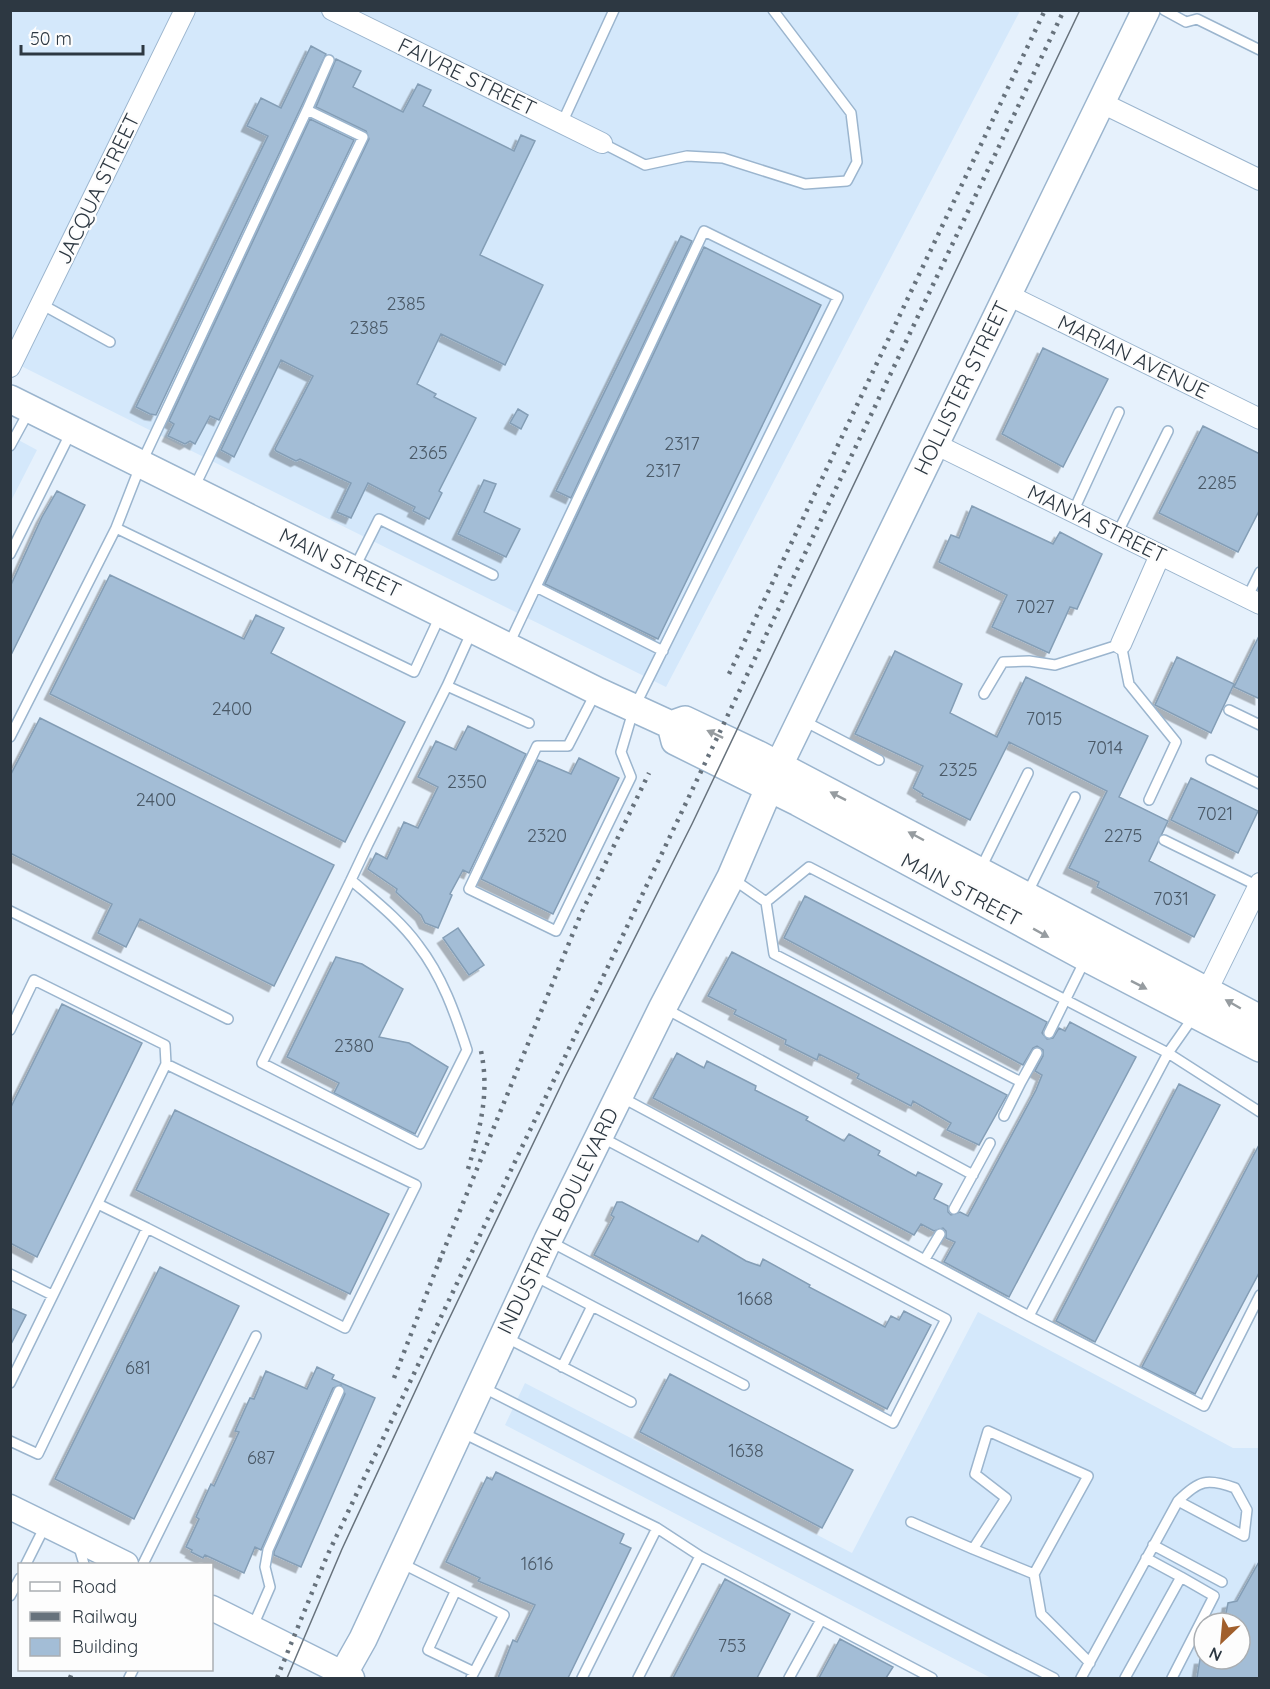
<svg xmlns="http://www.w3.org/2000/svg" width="1270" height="1689" font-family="Quicksand,sans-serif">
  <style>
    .built { fill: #d4e8fb; fill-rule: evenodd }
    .building { fill: #a3bdd6; stroke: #849eb6; stroke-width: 1.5; filter: url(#shadow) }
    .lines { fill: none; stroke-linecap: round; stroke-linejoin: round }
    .service-casing { stroke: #9bb5ce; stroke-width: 12 }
    .minor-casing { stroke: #9bb5ce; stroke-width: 22 }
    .tertiary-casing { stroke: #9bb5ce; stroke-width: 27 }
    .secondary-casing { stroke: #9bb5ce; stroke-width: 30 }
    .service { stroke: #fff; stroke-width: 9 }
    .minor { stroke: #fff; stroke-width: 20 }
    .tertiary { stroke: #fff; stroke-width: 24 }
    .secondary { stroke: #fff; stroke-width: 27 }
    .tram { stroke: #67727c; stroke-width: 1.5 }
    .rail { stroke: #67727c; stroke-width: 4.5; stroke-dasharray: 3 6; stroke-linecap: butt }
    .oneway { fill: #969ca0 }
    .labels { text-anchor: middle; stroke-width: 4.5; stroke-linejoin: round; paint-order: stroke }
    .number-label { font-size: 18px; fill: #4a5967 }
    .street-label { font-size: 21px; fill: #2d3842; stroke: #fdfdfd }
  </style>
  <defs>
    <filter id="shadow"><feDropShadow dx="-5.5" dy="5.5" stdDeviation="0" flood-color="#0004"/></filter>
  </defs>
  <rect width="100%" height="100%" fill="#e6f1fc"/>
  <path class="built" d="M10 11H1020L666 687 11 361Z
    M11 436 37 450 11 501Z
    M978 1312 1233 1448H1259V1678H991L505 1425 525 1383 852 1553ZM1204 1623H1240V1659H1204Z"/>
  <path class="building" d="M311 46 326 54 156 415 150 414 136 407 268 136 247 126 261 98 281 108Z
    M336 59 361 71 353 87 403 112 418 84 431 90 423 106 514 151 521 135 535 141 480 255 543 285 505 365 441 334 417 384 436 394 434 397 476 418 439 491 442 493 429 519 413 511 415 507 368 483 351 518 337 512 351 483 300 459 296 461 276 451 275 449 313 376 281 360 234 457 221 450 369 139 366 131 316 107Z
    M310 119 354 140 219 420 210 416 195 444 190 441 185 444 168 436 174 424 169 421Z
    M681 236 692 241 571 498 556 491Z
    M704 247 821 305 658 639 545 584Z
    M1043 348 1108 379 1063 467 1002 434Z
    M518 409 528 415 521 429 510 423Z
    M1203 426 1260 454V509L1238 552 1159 513Z
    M484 480 496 484 484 512 520 529 506 557 458 534Z
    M57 491 85 505 10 657V587L42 517Z
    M972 506 1053 544 1060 532 1102 554 1077 609 1070 607 1049 653 992 627 1007 595 939 562 951 535 959 538Z
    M110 575 244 639 256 615 284 628 271 653 405 722 345 842 50 694Z
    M1260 634V699L1234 687Z
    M895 651 962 684 950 713 997 737 1026 677 1148 736 1119 797 1168 821 1149 861 1215 895 1194 937 1097 887 1099 882 1069 868 1107 791 1009 742 970 820 922 796 923 794 913 788 923 766 855 734Z
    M1177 657 1234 684 1211 733 1155 705Z
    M40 718 334 865 274 986 140 919 126 947 98 933 112 904 10 853V776Z
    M468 726 526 754 469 873 463 870 450 894 452 895 438 928 425 923 421 915 396 892 397 889 368 869 376 853 387 859 404 822 418 828 438 787 418 777 436 741 456 750Z
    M579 758 619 778 553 914 481 879 538 760 571 774Z
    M1191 778 1258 811 1238 853 1171 820Z
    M805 896 1047 1022 1042 1033 1047 1039 1053 1038 1059 1028 1065 1031 1070 1022 1136 1057 1009 1297 944 1262 955 1242 946 1238V1231L943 1228 934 1231 921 1224 914 1235 653 1098 677 1053 704 1068 707 1061 756 1086 755 1090 808 1117 806 1120 844 1141 849 1134 880 1151 878 1155 916 1176 918 1172 942 1184 934 1199 948 1206V1212L951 1215 960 1212 968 1216 1036 1090 1042 1075 1035 1071 1043 1056V1050L1037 1046 1033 1048 1023 1065 784 938Z
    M458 928 484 965 469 975 443 938Z
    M732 952 1007 1095 979 1145 947 1130 951 1123 913 1101 911 1106 857 1078 859 1074 819 1054 817 1060 785 1044 786 1040 734 1014 736 1010 708 996Z
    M336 957 362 964 403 989 379 1037 409 1043 448 1067 415 1134 334 1093 339 1083 287 1057Z
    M62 1004 142 1043 37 1257 10 1243V1109Z
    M1179 1084 1220 1105 1095 1342 1056 1321Z
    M175 1110 389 1214 350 1294 136 1190Z
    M1260 1143V1271L1195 1394 1142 1367Z
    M617 1202H622L698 1242 702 1235 746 1261 760 1266 763 1259 810 1285 809 1287 885 1327 891 1316 899 1320 904 1311 931 1325 887 1409 594 1255 614 1217 611 1215Z
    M160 1267 239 1306 134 1519 55 1479Z
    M10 1308 26 1315 10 1346Z
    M317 1367 334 1375 332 1379 375 1398 301 1567 274 1555V1552L345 1394 341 1385 333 1388 261 1550 255 1547 244 1573 205 1555 203 1558 191 1552 192 1550 186 1547 199 1519 196 1517 211 1484 214 1486 239 1432 235 1431 250 1398 254 1399 266 1371 307 1389Z
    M670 1374 853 1470 822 1528 640 1432Z
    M496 1472 624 1534 620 1543 631 1548 568 1678H498L513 1640 517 1642 535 1605 478 1581 480 1578 446 1562 487 1477 492 1480Z
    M1260 1560V1678H1197L1200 1659H1240V1623H1224L1228 1603 1237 1601Z
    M725 1579 790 1614 757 1678H673Z
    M840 1639 893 1667 886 1678H819Z"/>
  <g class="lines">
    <g class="service-casing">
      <path id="service" d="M1164 10 1186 22 1197 19 1260 50
        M307 110 329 60
        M562 123 614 10
        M602 143 645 165 687 156 723 158 805 184 847 181 857 162 851 113 773 10
        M41 304 110 342
        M10 446 29 411
        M194 488 363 137 307 110 141 464 116 528 414 672 440 616
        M1073 512 1119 412
        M1117 534 1168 431
        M10 554 71 432
        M355 567 379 519 493 575
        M536 587 663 651
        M1247 598 1260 572
        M472 631 447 686 529 723
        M509 644 704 231 838 297 634 708 621 752 631 777 556 931 469 889 537 746H568L596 692
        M984 694 1003 662 1029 661 1055 665 1121 644 1129 684 1176 742 1149 800
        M1229 710 1260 725
        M804 721 879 760
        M10 737 116 528
        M1211 760 1260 784
        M1164 840 1258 886
        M981 868 1028 773
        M733 879 766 902 809 867 1168 1053 1260 1112
        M351 880C374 900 400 920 418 945 442 976 455 1013 467 1050L420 1144 262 1063 351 880 368 844 447 686
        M1028 892 1075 797
        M766 902 774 954 1021 1082 1004 1116
        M10 911 228 1019
        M666 1009 973 1175
        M10 1030 34 980 165 1045 166 1064 10 1383
        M1049 1033 1085 960
        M1021 1082 1037 1053
        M621 1097 1029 1316 1204 1406 1260 1295
        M954 1209 990 1143
        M147 1228 345 1328 416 1185 166 1064
        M549 1241 893 1423 946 1319 601 1137
        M925 1259 940 1234
        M10 1274 52 1295
        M533 1275 592 1306
        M1029 1316 1168 1053 1194 1016
        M505 1337 631 1402
        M562 1367 592 1306 744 1385
        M482 1387 1054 1678
        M463 1433 657 1528 582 1678
        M10 1441 38 1454 147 1228 98 1204
        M911 1522 973 1549
        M657 1528 700 1556
        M78 1544 84 1564
        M1153 1545 1222 1582
        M401 1563 504 1615 471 1678
        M26 1564 45 1526
        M143 1564 256 1336
        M1034 1574 973 1549 1006 1498 975 1474 988 1431 1088 1476 1034 1574 1041 1614 1090 1663
        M455 1592 428 1650 474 1672
        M10 1596 20 1578
        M253 1626 270 1587 265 1567 268 1550 339 1391
        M129 1678 133 1670
        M638 1678 700 1556 932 1678
        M789 1678 821 1620
        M1081 1678 1178 1501C1199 1480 1207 1478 1235 1488L1247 1510 1244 1536 1178 1501
        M1125 1678 1181 1577 1146 1558
        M1172 1678 1214 1596 1181 1577"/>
    </g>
    <g class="minor-casing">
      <path id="minor" d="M332 10 602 143
        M1102 103 1260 180
        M1006 294 1260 419
        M10 367 185 10
        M935 444 1260 604
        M1121 644 1160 555
        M1202 1001 1260 883"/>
    </g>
    <g class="tertiary-casing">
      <path id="tertiary" d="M10 1507 126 1564
        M212 1608 352 1678"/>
    </g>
    <g class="secondary-casing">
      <path id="secondary" d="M10 399 599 692 671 725 685 720 759 755 1260 1019
        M671 725 675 741 798 802 1087 958 1260 1048
        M341 1678 363 1639 548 1240 663 1007 731 877 779 765 1146 10"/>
    </g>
    <use href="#service" class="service"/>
    <use href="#minor" class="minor"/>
    <use href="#tertiary" class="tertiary"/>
    <use href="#secondary" class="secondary"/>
    <path class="tram" d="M287 1678 342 1549 438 1342 565 1077 692 824 1080 10"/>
    <path class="rail" d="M729 674 1045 10
      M468 1169C480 1129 490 1093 481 1051
      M439 1262 580 916 649 773
      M394 1378 442 1254
      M70 1678 73 1670
      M277 1678 327 1556 1064 10"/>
  </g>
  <defs><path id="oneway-solid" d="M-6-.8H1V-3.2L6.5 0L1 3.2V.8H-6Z" transform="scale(1.5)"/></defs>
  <g class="oneway">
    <use href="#oneway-solid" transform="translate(715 734) rotate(-155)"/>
    <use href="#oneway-solid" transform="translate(838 796) rotate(-153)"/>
    <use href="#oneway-solid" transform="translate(916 836) rotate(-152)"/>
    <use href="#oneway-solid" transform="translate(1041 933) rotate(29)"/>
    <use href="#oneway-solid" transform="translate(1139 985) rotate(27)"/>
    <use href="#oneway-solid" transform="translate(1233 1004) rotate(-150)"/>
  </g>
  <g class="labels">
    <g class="number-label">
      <text x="406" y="310">2385</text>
      <text x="369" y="334">2385</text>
      <text x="682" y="450">2317</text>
      <text x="428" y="459">2365</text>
      <text x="663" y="477">2317</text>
      <text x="1217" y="489">2285</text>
      <text x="1035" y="613">7027</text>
      <text x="232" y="715">2400</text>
      <text x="1044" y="725">7015</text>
      <text x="1105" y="754">7014</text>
      <text x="958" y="776">2325</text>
      <text x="467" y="788">2350</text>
      <text x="156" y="806">2400</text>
      <text x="1215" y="820">7021</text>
      <text x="547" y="842">2320</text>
      <text x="1123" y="842">2275</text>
      <text x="1171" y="905">7031</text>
      <text x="354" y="1052">2380</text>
      <text x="755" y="1305">1668</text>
      <text x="138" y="1374">681</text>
      <text x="746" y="1457">1638</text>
      <text x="261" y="1464">687</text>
      <text x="537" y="1570">1616</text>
      <text x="732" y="1652">753</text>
    </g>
    <g class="street-label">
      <text transform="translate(467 77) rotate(26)" y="7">FAIVRE STREET</text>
      <text transform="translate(98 189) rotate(-64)" y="7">JACQUA STREET</text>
      <text transform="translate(1133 357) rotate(26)" y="7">MARIAN AVENUE</text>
      <text transform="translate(962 388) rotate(-64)" y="7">HOLLISTER STREET</text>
      <text transform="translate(1097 524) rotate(26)" y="7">MANYA STREET</text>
      <text transform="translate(340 563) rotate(26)" y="7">MAIN STREET</text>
      <text transform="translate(961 890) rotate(28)" y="7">MAIN STREET</text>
      <text transform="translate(558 1221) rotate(-64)" y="7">INDUSTRIAL BOULEVARD</text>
    </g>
  </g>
  <rect width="1270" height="1689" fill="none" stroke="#2d3842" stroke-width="24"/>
  <rect x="18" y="1563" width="195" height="108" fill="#fdfdfd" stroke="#aaaeb2" stroke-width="1.5"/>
  <rect x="30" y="1582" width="30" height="9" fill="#ffffff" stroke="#aaaeb2" stroke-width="1.5"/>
  <text x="72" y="1593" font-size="18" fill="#2d3842">Road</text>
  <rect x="30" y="1612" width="30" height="9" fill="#67727c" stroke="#aaaeb2" stroke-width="1.5"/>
  <text x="72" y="1623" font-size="18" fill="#2d3842">Railway</text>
  <rect x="30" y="1638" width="30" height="18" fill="#a3bdd6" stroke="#aaaeb2" stroke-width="1.5"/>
  <text x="72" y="1653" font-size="18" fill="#2d3842">Building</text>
  <g transform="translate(1222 1641) rotate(206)"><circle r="28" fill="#fdfdfd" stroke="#aaaeb2" stroke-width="1.5"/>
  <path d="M0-4.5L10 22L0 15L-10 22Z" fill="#a15f2c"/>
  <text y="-9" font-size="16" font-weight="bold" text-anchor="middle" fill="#2d3842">N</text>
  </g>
  <path d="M21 45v9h122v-9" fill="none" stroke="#2d3842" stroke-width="3"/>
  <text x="30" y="45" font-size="18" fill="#2d3842" stroke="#fdfdfd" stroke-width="4.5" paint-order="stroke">50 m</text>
</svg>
